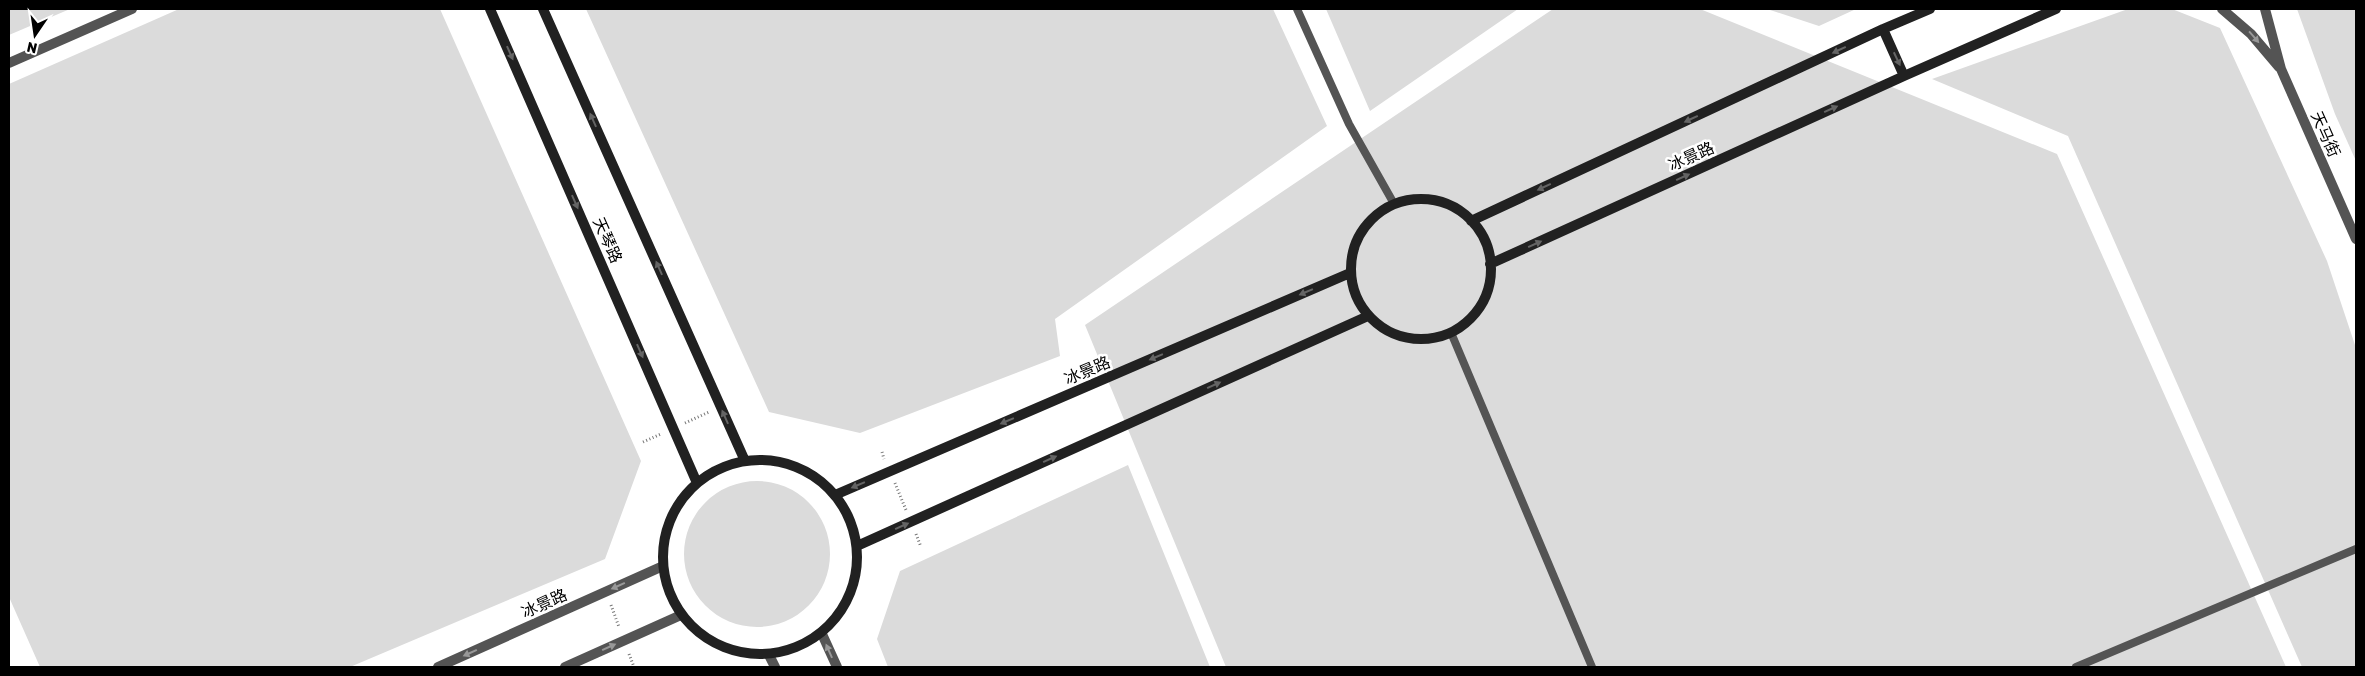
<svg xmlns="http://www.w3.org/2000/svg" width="2365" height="676" font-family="Rubik,'Noto Sans SC',sans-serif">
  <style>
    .green { fill: #dbdbdb }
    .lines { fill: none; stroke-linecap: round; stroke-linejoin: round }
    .path { stroke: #767676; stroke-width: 3; stroke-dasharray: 1 2.5; stroke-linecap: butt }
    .service { stroke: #545454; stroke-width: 8 }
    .tertiary { stroke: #545454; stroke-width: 10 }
    .secondary { stroke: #212121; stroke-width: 10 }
    .oneway { fill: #989898 }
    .oneway2 { fill: #646464 }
    .labels { text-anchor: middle; stroke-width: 5; stroke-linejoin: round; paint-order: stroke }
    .street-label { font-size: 16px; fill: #000; stroke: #fff }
  </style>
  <rect width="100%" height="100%" fill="#fff"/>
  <path class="green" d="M9 9H70L9 35Z
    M179 9H440L641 461 605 559 350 667H40L9 597V84Z
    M586 9H1273L1327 126 1055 319 1060 356 860 433 769 412Z
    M1326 9H1518L1370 111Z
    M1553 9H1700L2057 154 2286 667H1226L1085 325Z
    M1767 9H1856L1819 26Z
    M2128 9H2172L2220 28 2327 261 2356 348V667H2302L2068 136 1932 79Z
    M2297 9H2356V161L2335 114Z
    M1128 465 1210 667H888L877 639 900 571Z
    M684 554a73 73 0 1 1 146 0a73 73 0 1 1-146 0Z"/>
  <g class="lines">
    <path class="path" d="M685 423 709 412
      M643 442 661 434
      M882 452 884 459
      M895 483 906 510
      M916 534 921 547
      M611 605 619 627
      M629 654 634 667"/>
    <path class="service" d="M1297 9 1349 124 1393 202
      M1452 335 1592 667
      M2076 667 2356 549"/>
    <path class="tertiary" d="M2222 9 2251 34 2279 67
      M2265 9 2281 69 2356 239
      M9 63 132 9
      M822 634 837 667
      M769 655 775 667
      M438 667 663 566
      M565 667 681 615"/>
    <path class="secondary" d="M490 9 697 483
      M543 9 745 461
      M1930 9 1883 29 1904 76 2056 9
      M1351 269a70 70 0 1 1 140 0a70 70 0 1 1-140 0Z
      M1471 221 1883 29
      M1490 264 1904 76
      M663 557a97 97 0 1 1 194 0a97 97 0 1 1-194 0Z
      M835 495 1350 273
      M857 546 1368 316"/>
  </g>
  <defs><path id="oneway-solid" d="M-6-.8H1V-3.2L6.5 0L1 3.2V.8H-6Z" transform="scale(1.25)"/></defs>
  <g class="oneway">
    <use href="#oneway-solid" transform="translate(2254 37) rotate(49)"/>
    <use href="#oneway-solid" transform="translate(618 586) rotate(156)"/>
    <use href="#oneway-solid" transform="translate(609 647) rotate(-24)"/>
    <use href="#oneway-solid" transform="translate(829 651) rotate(-114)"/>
    <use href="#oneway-solid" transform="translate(470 653) rotate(156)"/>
  </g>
  <g class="oneway2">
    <use href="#oneway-solid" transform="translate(1839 50) rotate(155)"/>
    <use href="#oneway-solid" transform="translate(510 53) rotate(66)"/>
    <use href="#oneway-solid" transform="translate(1897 59) rotate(65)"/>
    <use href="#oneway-solid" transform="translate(1831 109) rotate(-24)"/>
    <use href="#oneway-solid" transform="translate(1691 119) rotate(155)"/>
    <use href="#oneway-solid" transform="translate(593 120) rotate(-114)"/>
    <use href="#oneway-solid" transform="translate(1683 177) rotate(-24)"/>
    <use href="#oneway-solid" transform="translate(1544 187) rotate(155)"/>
    <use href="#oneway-solid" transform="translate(575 202) rotate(66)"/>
    <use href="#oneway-solid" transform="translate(1535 244) rotate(-24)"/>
    <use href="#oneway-solid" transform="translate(659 268) rotate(-114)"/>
    <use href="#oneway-solid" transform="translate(1306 292) rotate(157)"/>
    <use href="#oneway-solid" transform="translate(640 351) rotate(66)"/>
    <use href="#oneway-solid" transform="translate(1156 357) rotate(157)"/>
    <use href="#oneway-solid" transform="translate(1214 385) rotate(-24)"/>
    <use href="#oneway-solid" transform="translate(725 417) rotate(-114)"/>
    <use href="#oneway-solid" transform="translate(1007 421) rotate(157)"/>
    <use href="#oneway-solid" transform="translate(1050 459) rotate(-24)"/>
    <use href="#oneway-solid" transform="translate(858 485) rotate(157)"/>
    <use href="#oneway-solid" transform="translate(902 526) rotate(-24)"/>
  </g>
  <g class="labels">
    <g class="street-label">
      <text transform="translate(2326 134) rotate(66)" y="6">天马街</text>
      <text transform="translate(1691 156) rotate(-24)" y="6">冰景路</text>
      <text transform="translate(608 240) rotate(66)" y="6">天琴路</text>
      <text transform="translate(1087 370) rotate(-23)" y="6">冰景路</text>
      <text transform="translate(544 603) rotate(-24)" y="6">冰景路</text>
    </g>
  </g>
  <rect width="2365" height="676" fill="none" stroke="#000000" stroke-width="20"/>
  <g transform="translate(35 35) rotate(193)" stroke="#ffffff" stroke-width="4" paint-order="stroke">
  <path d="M0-4L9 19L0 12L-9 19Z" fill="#000000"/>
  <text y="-8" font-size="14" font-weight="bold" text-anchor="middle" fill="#000000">N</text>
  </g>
</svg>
